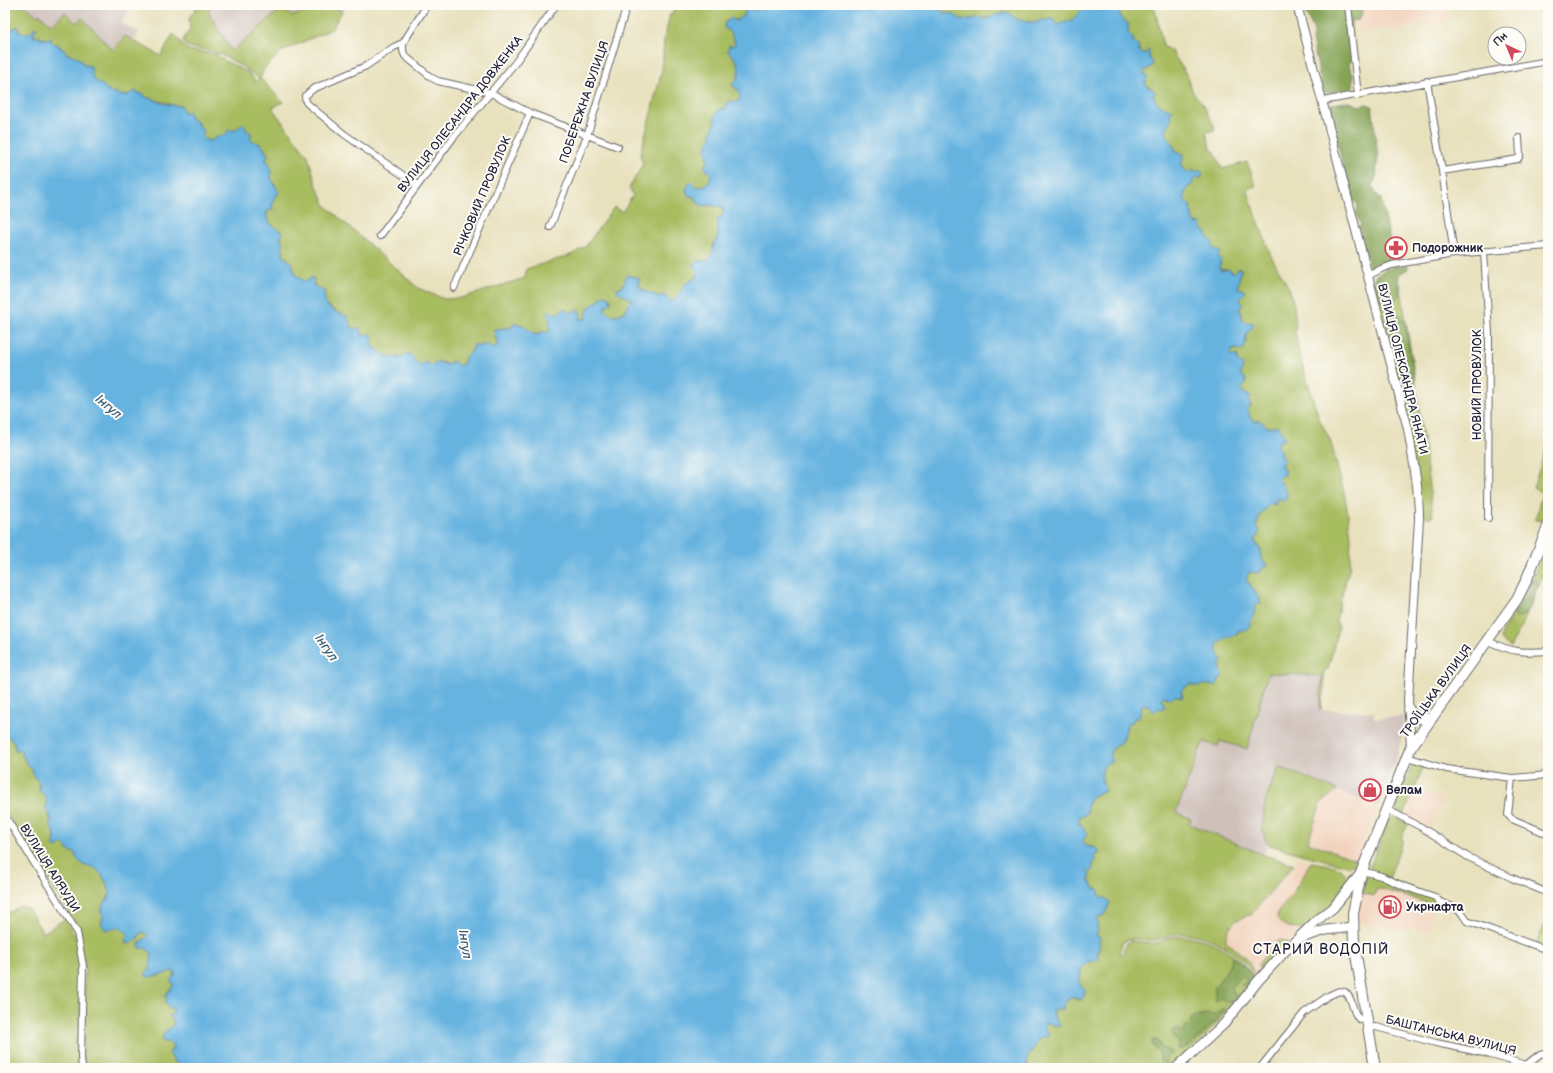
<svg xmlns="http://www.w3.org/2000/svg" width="1553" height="1073" font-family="'Balsamiq Sans',sans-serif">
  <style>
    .built { fill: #f2d4be }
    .industrial { fill: #cfc0ba }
    .green { fill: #a8bc61; stroke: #656f4e }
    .forest { fill: #86a457; stroke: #546349 }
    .water { fill: #66b3e0; stroke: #446a8e }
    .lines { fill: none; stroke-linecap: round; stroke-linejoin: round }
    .minor-casing { stroke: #676568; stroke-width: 8 }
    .tertiary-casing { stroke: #676568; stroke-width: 10 }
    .secondary-casing { stroke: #676568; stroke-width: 11 }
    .primary-casing { stroke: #676568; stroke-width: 12 }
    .minor { stroke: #fff; stroke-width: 6 }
    .tertiary { stroke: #fff; stroke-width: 8 }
    .secondary { stroke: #fff; stroke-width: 9 }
    .primary { stroke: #fff; stroke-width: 10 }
    .labels { text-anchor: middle; stroke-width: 4; stroke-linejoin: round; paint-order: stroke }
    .street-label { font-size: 12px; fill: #22223b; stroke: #fdfcf7 }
    .poi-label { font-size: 12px; font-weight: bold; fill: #22223b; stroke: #fdfcf7; text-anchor: start }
    .water-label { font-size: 13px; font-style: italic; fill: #3d5c7d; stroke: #fdfcf7 }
    .quarter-label { font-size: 14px; letter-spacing: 1px; fill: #22223b; stroke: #fdfcf7 }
  </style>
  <rect width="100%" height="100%" fill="#fdfcf7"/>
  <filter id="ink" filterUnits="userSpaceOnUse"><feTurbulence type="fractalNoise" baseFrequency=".025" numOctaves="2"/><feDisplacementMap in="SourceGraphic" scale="8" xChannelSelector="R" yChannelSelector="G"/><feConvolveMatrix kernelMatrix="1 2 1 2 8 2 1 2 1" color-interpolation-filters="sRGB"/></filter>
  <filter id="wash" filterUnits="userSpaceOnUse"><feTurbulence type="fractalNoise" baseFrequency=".012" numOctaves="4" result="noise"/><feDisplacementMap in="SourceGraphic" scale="16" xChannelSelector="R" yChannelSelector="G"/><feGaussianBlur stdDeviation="0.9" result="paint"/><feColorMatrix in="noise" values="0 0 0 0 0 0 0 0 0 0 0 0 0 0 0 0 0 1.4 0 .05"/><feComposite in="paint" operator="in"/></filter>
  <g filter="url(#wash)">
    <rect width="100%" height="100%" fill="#e8e1bd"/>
    <path class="built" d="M1353 5H1447L1449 18H1447L1448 21 1430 23 1429 25 1408 27 1391 31 1390 28 1358 33Z
      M1337 790 1379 807 1357 860 1308 842 1321 803Z
      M1415 790 1443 799 1429 828 1404 815Z
      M1299 859 1339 868 1345 873 1348 879 1258 975 1254 973 1246 959 1226 941V936L1229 929 1236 921 1243 916 1251 915Z
      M1376 888 1432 904 1434 908 1430 928 1427 932 1411 929 1402 930 1357 922 1362 893Z"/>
    <path class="industrial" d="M25 5H132L121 23 139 32 135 40 124 36 113 50 82 18 76 24 52 25 39 14 37 16Z
      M210 5H345L342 11 335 7 316 9 293 16 281 9 232 51 208 14Z
      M1268 673 1322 676 1320 710 1374 712V719L1404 716 1403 732 1398 752 1379 807 1279 767 1262 829 1267 844 1264 855 1189 824 1176 812 1203 742 1218 746 1220 741 1247 749Z"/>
    <path class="green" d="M5 5H25L37 16 39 14 52 25 65 12 76 23 82 18 113 50 125 36 161 56 173 34C179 38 181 45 188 50L216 54 225 61 249 73 256 82 259 79C251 71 222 54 212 51 203 49 194 49 186 46L183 40 190 29 189 18 198 5H210L209 14 232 51 281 9 293 16C309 11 327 2 342 11L332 29 281 52 264 69 260 78 283 102 272 108 308 156 316 184 326 206 418 288 444 299 461 298 525 278 526 269 571 255 586 246 614 207 622 212 633 195 629 188 643 164 640 155 662 70 664 41 670 14 674 12V5H764L756 11H752L749 8 745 9V14L738 20H729L725 22 724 26 731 33 735 43 734 46 729 47 728 51C732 55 736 59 738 64 741 74 730 85 740 93V98L737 102 729 103 725 109H719L715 115C718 125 709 130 711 139 705 148 706 148 708 157 709 160 707 166 707 170L711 175 709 183 701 187H695L693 184 688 186 686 191 700 204 722 207 724 212 723 215 718 221 719 230 717 239 714 242 713 247 712 256 705 262 698 261 696 269 699 271 697 277 688 284 687 283C681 290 678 297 671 301L658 297 654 294 647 293 639 286V279L627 275 623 286 619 287 617 290 632 300C627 310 616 324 605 310L606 306 611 302 610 298 602 296 598 301 588 308 586 319H580L579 318 581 313H570L565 309 556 314 548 312V315C552 319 552 328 548 332H542L537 335C529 333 524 322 514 324L512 327 495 329V338L498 343 494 349H491L484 344C481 346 479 346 475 347 469 351 466 360 462 365L459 366 452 361 448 365 441 362 431 366 426 362 420 366 414 360 411 355 407 354C398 363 373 353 372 341L365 335H362L361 330 353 329C345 317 337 312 326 305 322 294 324 292 313 285L312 277 308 281H304L296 276 291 262 282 254C284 246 280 241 282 232 274 226 265 223 267 211L272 210 274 198 278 195 275 185 270 175 272 171 266 159 268 155 263 147 250 139 251 134 246 130 243 124C234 133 222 134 212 141L206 140 202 137 204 130 198 128V122C192 121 190 119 190 114L187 112 184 114 180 105 177 106 145 97 144 94 137 93 136 91 126 96 119 95 116 92 110 93C101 80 92 87 90 68L84 65 79 58 66 54 58 44H54L52 43 51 38 42 39 39 36 34 37 35 27 28 34 18 32 19 29 17 26 12 30 5 27Z
      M937 5H1084L1081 11 1072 20 1057 25 1052 18C1047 21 1041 21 1036 23 1026 21 1015 22 1010 13 998 15 988 20 976 17L972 19H960L951 14 944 13Z
      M1116 5H1154L1163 46 1172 52 1188 77 1193 93 1202 102 1215 128 1214 130 1206 132 1211 149 1215 152 1222 169 1247 162 1256 186 1247 189 1271 256 1290 290 1294 306 1296 328 1295 332 1301 361 1320 421 1330 439 1345 496 1351 536 1350 566 1339 606 1336 623 1339 625 1328 669 1324 670V695H1322L1321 710H1320L1322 676 1268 673 1247 749 1220 741 1218 746 1203 742 1176 812 1191 819 1189 824 1264 855 1294 864 1251 915C1239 916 1225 927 1226 941L1247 959 1254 973C1233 948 1208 932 1174 934 1167 934 1162 940 1156 940 1144 941 1134 936 1123 942L1119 954H1122L1127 943C1137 939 1147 944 1157 943 1162 942 1166 937 1171 937 1177 936 1184 937 1190 937 1218 941 1235 954 1254 976L1253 982 1207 1034 1171 1068H1028C1028 1066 1026 1064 1026 1061 1026 1055 1035 1046 1037 1039L1042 1036 1049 1037C1048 1032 1045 1031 1044 1024L1049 1023 1054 1026H1060L1054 1018 1052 1010 1058 1009 1063 1011V1005L1066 1001V999L1071 997 1078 1000 1085 991 1079 983 1080 976 1081 972 1080 969 1090 962 1096 959C1099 950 1101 943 1096 935L1098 930 1097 927 1098 925 1097 920 1100 916H1103L1108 908 1110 902 1101 898 1099 895 1100 890C1090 887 1090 881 1088 872L1092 870 1094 856 1099 854C1097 841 1086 853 1083 840L1087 834 1085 832 1082 826 1077 824 1080 820 1078 818 1088 813C1086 806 1088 796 1096 794 1100 792 1101 794 1105 791 1102 777 1098 774 1108 761L1112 762 1109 756C1112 748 1117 745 1123 741L1127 725 1130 722 1132 723 1134 718 1139 717 1142 705 1145 704 1152 709 1158 707 1160 709 1165 706 1161 698 1163 696 1173 698 1174 696 1177 695 1182 698 1183 697 1181 690 1185 688 1188 685 1207 684 1214 685 1223 676 1220 666 1222 660 1217 651V645L1226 637H1230L1232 635H1236L1238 631 1248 629 1256 604H1259L1256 593 1246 579 1249 572 1261 571 1263 567H1266V564C1259 561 1260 556 1261 550L1255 541 1260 531 1256 526 1261 513 1270 503 1275 505 1277 498 1279 497 1283 500 1286 499C1287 492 1282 485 1278 479L1281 476 1284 475V470L1281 467 1283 462 1280 456 1281 452 1277 447 1280 440H1284L1285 438 1282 433 1267 427 1260 421 1255 422 1250 418 1247 409 1251 406 1248 400 1250 396 1243 393V391L1241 388 1246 384V380L1241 374V370L1243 367 1242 364 1237 361 1238 356H1231L1230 354 1234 349 1243 350C1247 344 1245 342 1246 336 1247 332 1252 328 1254 324L1252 322 1250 324 1245 322 1242 320V314L1239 309 1242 303 1240 298 1245 293 1244 290 1238 288C1237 281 1242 276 1241 269H1239L1234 273 1232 271 1219 269 1221 260 1218 257 1219 253 1215 250 1212 245 1213 243 1208 238 1202 229 1193 222 1192 213 1190 210 1191 207 1184 199V195L1195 177 1201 178 1199 170 1195 173 1193 170 1190 173C1180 168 1181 163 1180 152L1176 151 1166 133 1169 122 1172 119 1170 114 1173 110 1160 106 1153 96 1155 93 1151 88 1146 85V80L1148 78 1143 72 1152 66 1149 55C1135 51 1143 49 1133 42V38L1128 33V23L1123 21 1119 14 1121 12Z
      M1397 265 1416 384 1433 517H1426L1423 515 1373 281 1376 275Z
      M1548 443V509L1542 521 1535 520 1542 493 1533 488Z
      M1548 542V562L1523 624 1510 647 1503 642 1501 639C1501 631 1507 624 1511 617 1526 593 1537 568 1548 542Z
      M5 730 8 737 14 742 15 750H20L27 765 32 769C32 776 41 780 39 788L45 795 48 803 51 827 55 833 54 844 56 848 63 844 75 853 76 858C79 861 82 864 86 866 88 866 91 866 93 867 103 872 107 884 110 893L102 911 103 918 101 921 106 930 121 927 129 935 126 938V944L137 939 141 932 149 935 145 948 152 953 150 970H169L175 973 173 1027 168 1029 177 1062 180 1065 189 1068H85L83 1058 85 965 72 919 5 811Z
      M1417 763 1424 765 1404 815 1396 811 1394 806 1413 764Z
      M1279 767 1337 790 1321 803 1308 842 1357 860 1354 865 1348 866 1304 855 1267 844 1262 829 1265 801Z
      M1392 817H1395L1408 824 1401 839 1403 840 1389 879 1368 872 1387 823Z
      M1312 862C1320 864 1332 864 1339 868 1367 884 1315 919 1303 930 1295 929 1277 926 1277 916 1277 912 1281 908 1284 905 1294 892 1302 878 1310 863Z
      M1367 874 1380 877 1434 898 1440 904H1437L1434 908 1431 904 1377 888 1374 896 1362 893Z
      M20 906 28 908 43 933 66 918C75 934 78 946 80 965V1068H5V907L9 913Z
      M1548 917V947L1536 944Z
      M1280 940 1288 942 1261 972 1258 965 1259 963 1276 942Z"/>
    <path class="forest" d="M1303 5H1361L1362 13 1358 21 1352 20 1348 41 1352 58 1349 65C1353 74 1356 82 1351 92L1339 94 1335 91 1326 93 1323 91 1312 40 1314 30 1304 10Z
      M1347 102H1350L1359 106 1367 104 1372 106 1373 113 1378 157 1376 177 1372 186 1375 192 1381 199 1394 258 1393 260 1380 264 1372 270 1369 266 1359 228 1361 224C1355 212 1357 216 1358 204L1352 200 1328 108 1332 104Z
      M1408 265V269L1399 274 1398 276 1401 294 1396 299 1380 301C1377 296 1376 291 1375 286 1372 268 1396 267 1408 265Z
      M1397 313 1400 315 1405 323 1415 386V390L1409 395 1404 394 1391 344 1392 335 1387 330 1384 320 1386 318H1389L1393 314Z
      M1534 580H1536L1538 583 1525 615 1516 618 1514 614C1518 606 1524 602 1528 595 1531 590 1528 585 1534 580Z
      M1232 958H1235L1248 970 1252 977 1249 984 1243 987 1241 985 1245 982 1246 978C1239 975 1235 982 1232 988L1233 992 1238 997 1233 1002H1225L1221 998 1216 1001 1215 999V986L1224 975Z
      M1224 1008 1225 1010C1218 1019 1188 1052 1178 1049L1179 1042 1174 1038 1172 1031 1178 1028 1181 1032 1184 1031 1185 1028 1191 1024V1019L1196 1016H1203L1205 1014 1215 1015Z
      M1155 1039 1160 1042 1161 1047 1171 1052V1054L1166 1057 1165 1064H1163L1160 1062V1054L1153 1046 1152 1041Z"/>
    <path class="water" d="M764 5H937L944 13 954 14C958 21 971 21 978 17 983 21 991 19 996 14L999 15 1003 13H1010C1015 22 1026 21 1035 23L1041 20H1049L1052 18 1057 25 1072 20 1081 11 1084 5H1087L1092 9H1095L1100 11 1116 5 1121 12 1119 14 1123 21 1128 23V33L1133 38V42L1137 44 1139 51 1144 55 1148 50 1149 51V58L1153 63 1152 66 1143 72 1148 78 1146 80 1145 83 1148 87 1154 90 1155 92 1153 95 1159 105 1173 110 1170 114 1172 119 1169 122 1166 133 1176 151 1184 154 1181 166 1184 171 1190 173 1193 170 1195 173 1199 170 1203 173 1201 178 1195 177 1192 185C1186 187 1190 185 1187 189 1181 199 1185 199 1191 207L1190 210 1192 213V218L1193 219V222L1195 224 1199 223 1201 224 1203 230 1207 233V236L1213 243 1212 245 1214 249 1220 252 1218 257 1221 260 1219 269 1221 271 1228 269 1234 273 1239 268H1241C1241 275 1237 281 1238 288L1244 290 1245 293 1240 298 1243 305 1239 309 1242 314V320L1248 323 1252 322 1254 324C1252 328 1247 332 1246 336 1245 342 1247 344 1243 350L1234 349 1230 354 1231 356H1238L1237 361 1242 364 1243 367C1243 371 1239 371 1242 377H1245L1246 384 1241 388 1243 391V393L1252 397 1248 400 1251 405 1247 409 1249 413 1250 418 1255 422 1259 420 1267 427 1278 426 1285 438V440H1280L1277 447 1281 452 1280 456 1285 459 1281 465 1284 470V475L1281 476 1278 479C1283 485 1286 491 1287 497L1282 502 1280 498H1277L1274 505 1270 503 1261 513 1256 526 1260 531 1255 541 1259 549 1261 550C1261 556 1259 560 1266 564L1267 566 1263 567 1259 573 1249 572 1246 579 1256 593 1261 603 1256 604 1254 614 1248 629 1238 631 1236 635H1232L1229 638 1226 637 1217 645V651L1222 660 1220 666 1223 676 1219 680 1216 686C1207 684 1206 685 1198 686 1195 686 1193 684 1191 684 1188 684 1184 689 1181 690L1182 698 1175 695 1171 699 1163 696 1161 698 1165 706 1164 708 1160 709 1158 708 1154 712 1148 705 1143 704 1142 705 1139 718H1134L1133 722H1130L1127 725 1123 740C1117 745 1111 748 1109 756L1113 761C1104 761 1100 772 1102 781 1102 784 1104 787 1105 791 1101 794 1100 792 1096 794 1087 797 1087 807 1087 814L1078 818 1080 820 1078 824H1081L1085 832 1088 833 1083 840C1086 853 1097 841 1099 854L1094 856 1095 860 1093 864 1092 871 1088 872 1090 875 1089 882 1095 889 1100 890 1099 895 1101 898H1105L1110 902 1108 908 1103 916H1100L1097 920 1098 925 1097 927 1098 931 1096 935 1100 938 1099 942 1100 945 1097 953 1099 959 1090 962 1080 969 1081 972 1080 976 1079 983 1085 990V994L1081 1000 1071 997 1066 999V1003L1063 1005V1011L1058 1009 1052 1010 1054 1018 1060 1026 1059 1027 1049 1023 1044 1024 1045 1030 1050 1036 1049 1037 1042 1036 1041 1039H1037L1036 1046C1028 1056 1026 1055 1028 1068H189L180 1066 177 1062H174L169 1052 173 1049 171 1043 162 1041C163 1033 166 1030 173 1026L174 1021 169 1016 173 1014V1008H169L165 1002 167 999 165 996 174 984 170 981 174 977 175 973 170 970 168 973 149 977 146 976V973L150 970 152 953 145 948H140L139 944 149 935 141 932C137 940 135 942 126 944V938L129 935 121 927 106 930 101 924 103 918 102 906 108 899 110 893C107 884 103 872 93 867 91 866 88 866 86 866 82 864 79 861 76 858L75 853 67 850V848L63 844 56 848 53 846C56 839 56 832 50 826 53 821 50 814 46 810 46 803 48 795 40 792L39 782 33 774 32 768 28 766 20 750H16L14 742 8 737 5 730V27L12 30 18 26V32L28 34 36 27 37 28 33 34 34 37 40 36 41 39H47L50 37 51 41 54 44H58L61 49 65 50 66 54H70L79 58 84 65 91 66C93 89 100 78 110 93L116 92 119 95 126 96 135 91 137 93 144 94 145 97C154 98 161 104 170 105 174 106 178 105 182 106L184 114 188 111 189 112 190 118 198 123V128L204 129 202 137 205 140 212 141 216 137 226 135 228 130 232 131 237 129 243 124 245 125 246 130 251 133 250 139 255 142 261 144 268 155 266 159 272 170 271 178 279 192 274 198 272 204 273 209 267 211C265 223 275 227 283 233L280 239 284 244 282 246 284 250 282 255 291 262 296 276 304 281H308L310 278H314L313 285 325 292 324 295 326 305 334 311 347 316 353 329 360 328 362 335 371 334 373 338 372 344C376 351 389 359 397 358 402 358 405 355 409 353L420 366 427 361 428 364 431 366 438 362 448 365 454 361 459 366 463 364 466 356 473 350V344L480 346 486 344 493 349 498 343 493 330C499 328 507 329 513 327L514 324C524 322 528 333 538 335L542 332H549C551 325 550 319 547 313L548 311 555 314 565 309 570 313 578 310 581 312 580 319H586C588 307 588 308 598 301 602 298 601 296 606 295L610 298 611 303 606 306 605 310C611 317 619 316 626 311L628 304 632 300 618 292 616 289 623 286 627 275 639 278V286C646 295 652 291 658 297L664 295 671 301 677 298 684 285 697 277 698 270 693 267 692 265 698 261H707C712 257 712 254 713 247 713 243 716 241 717 238 719 233 717 226 718 219L723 215 724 212 722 207 710 205 702 206 693 196H688L686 189 690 182 693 183 695 187H701L709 183 711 175 704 166 708 161V155L705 152 707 147V143L711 139C709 130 718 124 714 115L719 109H725L729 101 737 102 740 98 739 91 732 85C733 83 734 82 736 81 743 71 737 57 728 52L729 45 734 46 735 43 731 33 724 27 725 22 728 21 731 18 736 21 745 14 746 7 756 11Z"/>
  </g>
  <g filter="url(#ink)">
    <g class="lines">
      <g class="minor-casing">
        <path id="minor" d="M1348 5 1358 95
          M403 43V51L405 56 432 78 438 81 491 93 530 113 618 147
          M1427 81 1442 171 1454 254
          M1322 101 1548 61
          M1442 171 1518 159 1520 155 1519 138
          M417 185 344 134 309 105 306 102 305 96 313 89 366 66 394 47 403 43 427 5
          M550 227 587 136 627 5
          M380 236 453 138 515 63 556 5
          M1484 252 1489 333 1488 518
          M1368 276 1381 269 1392 265 1454 254 1548 246
          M454 288 530 113
          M1488 641C1511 652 1523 653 1548 651
          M1407 757 1446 769 1512 778 1548 775
          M1512 778 1508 815 1512 819 1548 834
          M1386 809 1421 827 1468 857 1512 878 1548 893
          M5 816 77 932 83 966 81 1058 82 1068
          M1362 871 1381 876 1403 886 1435 897 1440 902 1453 907 1461 912 1467 921 1542 948 1548 949
          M1368 1028 1376 1027 1436 1043 1484 1053 1526 1065 1540 1054 1548 1052
          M1260 1068 1304 1013 1328 996 1339 991 1345 992C1354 999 1351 1011 1359 1019L1366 1018"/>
      </g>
      <g class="tertiary-casing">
        <path id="tertiary" d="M1297 5 1408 429C1413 459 1419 488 1419 519L1408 701 1411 747"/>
      </g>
      <g class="secondary-casing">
        <path id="secondary" d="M1301 938 1326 930 1353 927
          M1176 1068 1224 1024 1258 981 1287 949 1316 921 1333 908 1361 873"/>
      </g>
      <g class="primary-casing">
        <path id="primary" d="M1409 710C1417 719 1421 720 1432 718
          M1375 1068 1354 943 1353 914 1361 873 1411 747 1517 599 1526 581 1548 527"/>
      </g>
      <use href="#minor" class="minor"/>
      <use href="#tertiary" class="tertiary"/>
      <use href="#secondary" class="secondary"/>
      <use href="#primary" class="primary"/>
    </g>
  </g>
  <defs>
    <g id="pharmacy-ring" transform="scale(1.15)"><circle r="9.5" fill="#fdfcf7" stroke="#d1495b" stroke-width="1.5"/><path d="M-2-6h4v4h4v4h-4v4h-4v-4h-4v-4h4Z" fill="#d1495b"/></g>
    <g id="shop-ring" transform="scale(1.15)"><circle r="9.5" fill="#fdfcf7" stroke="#d1495b" stroke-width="1.5"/><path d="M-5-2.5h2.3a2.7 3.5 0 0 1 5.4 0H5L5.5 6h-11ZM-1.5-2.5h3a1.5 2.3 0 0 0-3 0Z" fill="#d1495b"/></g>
    <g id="fuel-ring" transform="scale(1.15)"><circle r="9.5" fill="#fdfcf7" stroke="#d1495b" stroke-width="1.5"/><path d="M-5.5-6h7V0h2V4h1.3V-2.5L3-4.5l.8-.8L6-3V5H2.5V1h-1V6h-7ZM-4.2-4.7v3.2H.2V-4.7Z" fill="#d1495b"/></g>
  </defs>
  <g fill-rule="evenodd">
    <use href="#pharmacy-ring" x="1396" y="248"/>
    <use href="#shop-ring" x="1370" y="790"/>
    <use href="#fuel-ring" x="1390" y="907"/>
  </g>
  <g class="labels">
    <g class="street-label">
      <text transform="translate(584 102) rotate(-71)" y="4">ПОБЕРЕЖНА ВУЛИЦЯ</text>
      <text transform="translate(460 114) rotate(-52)" y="4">ВУЛИЦЯ ОЛЕСАНДРА ДОВЖЕНКА</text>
      <text transform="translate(482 196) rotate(-67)" y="4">РІЧКОВИЙ ПРОВУЛОК</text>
      <text transform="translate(1403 369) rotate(76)" y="4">ВУЛИЦЯ ОЛЕКСАНДРА ЯНАТИ</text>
      <text transform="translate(1477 385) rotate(-90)" y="4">НОВИЙ ПРОВУЛОК</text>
      <text transform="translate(1436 691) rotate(-54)" y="4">ТРОЇЦЬКА ВУЛИЦЯ</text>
      <text transform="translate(50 868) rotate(58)" y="4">ВУЛИЦЯ АЛЯУДИ</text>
      <text transform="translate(1451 1035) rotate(14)" y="4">БАШТАНСЬКА ВУЛИЦЯ</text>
    </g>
    <g class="poi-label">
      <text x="1412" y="252">Подорожник</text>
      <text x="1386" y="794">Велам</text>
      <text x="1406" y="911">Укрнафта</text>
    </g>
    <g class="water-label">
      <text transform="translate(109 406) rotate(40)" y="5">Інгул</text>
      <text transform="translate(327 647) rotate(55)" y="5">Інгул</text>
      <text transform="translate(466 944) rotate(81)" y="5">Інгул</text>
    </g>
    <g class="quarter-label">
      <text x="1321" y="954">СТАРИЙ ВОДОПІЙ</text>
    </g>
  </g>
  <rect width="1553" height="1073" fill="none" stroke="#fdfcf7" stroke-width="20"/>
  <g transform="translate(1507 46) rotate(316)"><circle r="19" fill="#fdfcf7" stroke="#a5a5ac"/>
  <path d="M0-3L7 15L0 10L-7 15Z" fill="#d1495b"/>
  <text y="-6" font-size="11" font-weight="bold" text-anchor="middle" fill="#22223b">Пн</text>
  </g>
</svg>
